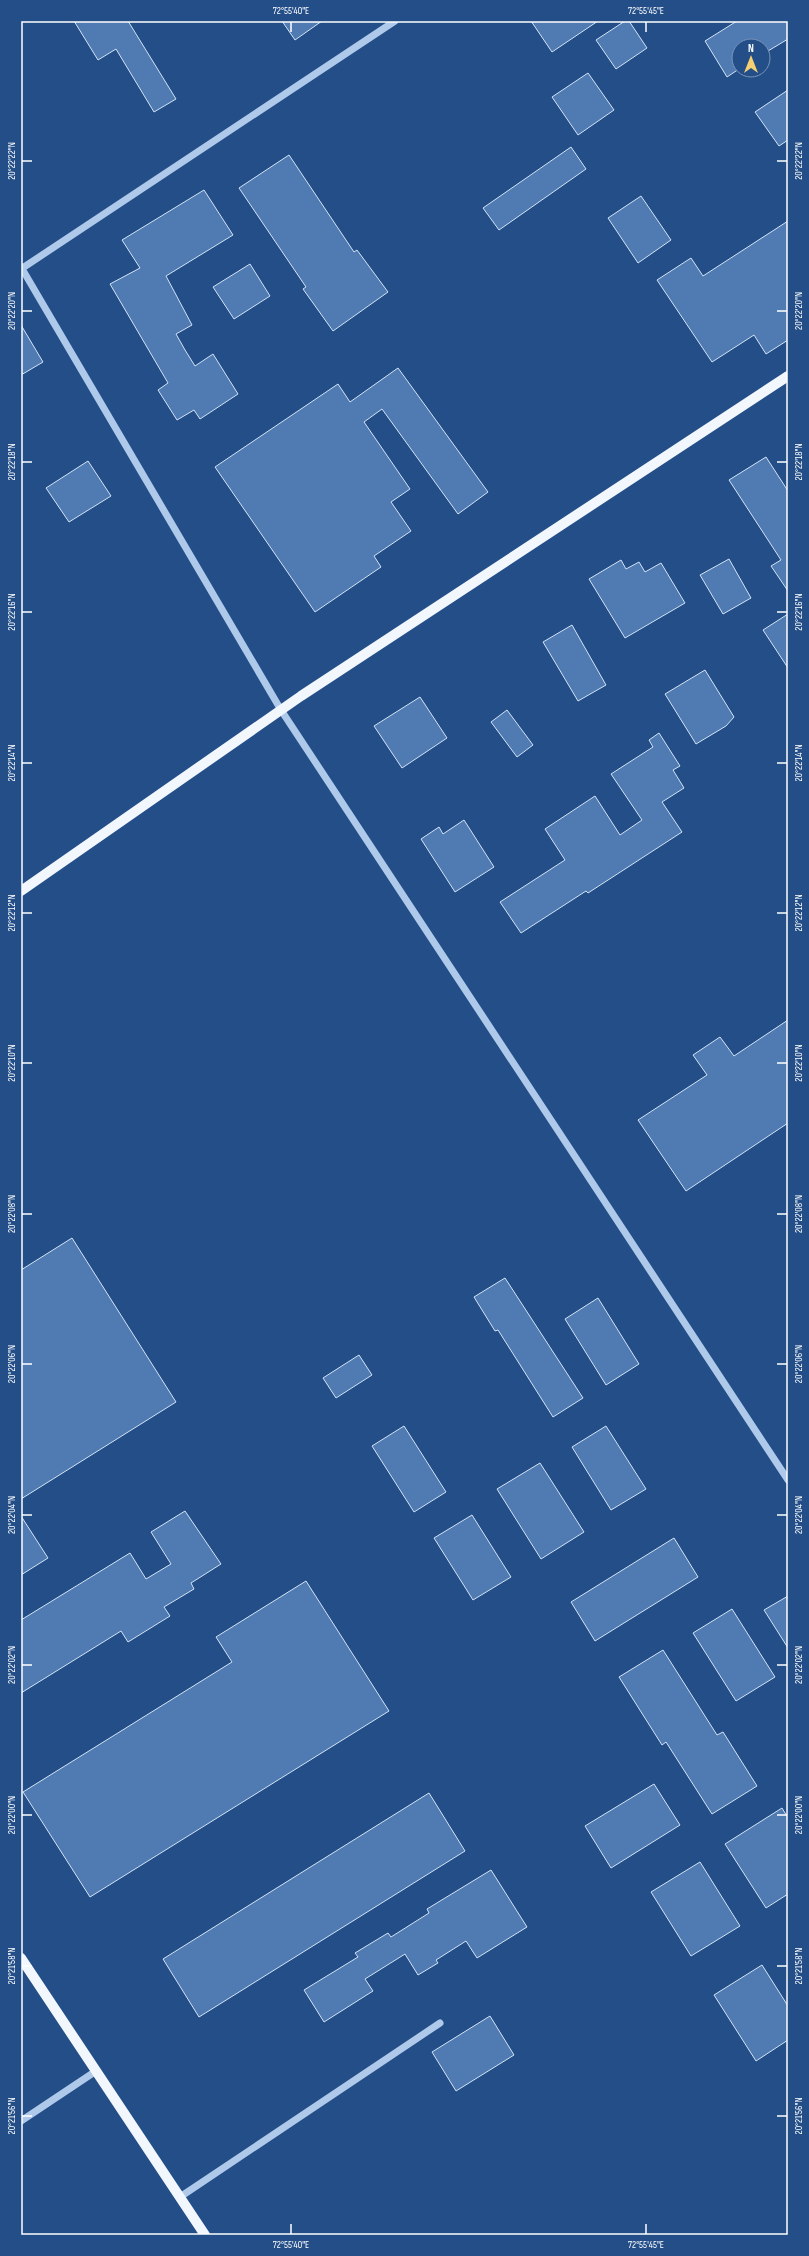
<svg xmlns="http://www.w3.org/2000/svg" width="809" height="2256" font-family="'Sofia Sans Condensed',sans-serif">
  <style>
    .building { fill: #507bb2; stroke: #d3e3f7 }
    .lines { fill: none; stroke-linecap: round; stroke-linejoin: round }
    .minor { stroke: #afc9ea; stroke-width: 7 }
    .major { stroke: #f2f7fe; stroke-width: 10 }
    .ticks { fill: none; stroke: #fff; stroke-width: 1.5 }
    .neatline { fill: none; stroke: #fff; stroke-width: 1.5 }
    .ticks-label { font-size: 10px; text-anchor: middle; fill: #fff }
  </style>
  <rect width="100%" height="100%" fill="#234e88"/>
  <path class="building" d="M74 21H128L176 99 154 112 116 49 98 60Z
    M282 21H322L295 40Z
    M531 21H598L552 52Z
    M625 21H629L647 48 616 69 596 40Z
    M737 21H788V39L763 54V46H739V69L727 77 705 41Z
    M588 73 614 110 578 135 552 97Z
    M788 90V140L779 146 755 112Z
    M571 147 586 169 499 230 483 208Z
    M289 155 354 252 357 250 388 292 333 331 303 289 306 287 239 188Z
    M204 190 233 235 166 276 192 325 176 334 185 350 195 366 213 354 238 394 200 419 194 410 177 420 158 390 168 383 110 284 140 268 122 240Z
    M641 196 671 240 638 263 608 218Z
    M788 221V340L766 354 754 335 712 362 657 280 691 258 703 276Z
    M250 264 270 296 234 319 213 287Z
    M21 325 43 362 21 375Z
    M398 368 488 492 458 514 382 409 364 422 410 489 391 502 411 531 374 556 381 567 315 612 215 467 338 384 350 402Z
    M766 457 788 491V591L771 566 781 560 729 480Z
    M88 461 111 496 69 522 46 488Z
    M729 559 751 598 723 614 700 575Z
    M621 560 626 569 639 562 645 572 661 563 685 603 625 638 589 579Z
    M788 614V668L763 630Z
    M572 625 606 685 578 701 543 642Z
    M705 670 734 717 726 726 696 744 665 694Z
    M420 697 447 738 402 768 374 726Z
    M507 710 533 745 517 757 491 722Z
    M659 733 680 766 673 770 684 788 662 802 682 832 588 893 586 891 521 933 500 902 565 860 545 829 595 796 620 835 642 820 611 774 653 747 649 740Z
    M464 820 494 867 455 892 421 839 439 827 443 834Z
    M788 1020V1123L686 1191 638 1120 707 1075 693 1055 720 1037 734 1056Z
    M72 1238 176 1402 21 1499V1270Z
    M505 1278 583 1398 553 1417 498 1330 495 1331 474 1297Z
    M598 1298 639 1364 606 1385 565 1319Z
    M359 1355 372 1375 336 1398 323 1378Z
    M404 1426 446 1492 414 1512 372 1446Z
    M606 1426 646 1489 611 1510 572 1447Z
    M540 1463 584 1532 541 1559 497 1489Z
    M185 1511 221 1564 191 1583 194 1589 164 1607 170 1616 128 1642 121 1631 21 1693V1620L130 1553 146 1579 171 1564 151 1532Z
    M472 1515 511 1577 473 1600 434 1538Z
    M21 1516 48 1558 21 1575Z
    M674 1538 698 1577 595 1641 571 1602Z
    M306 1581 389 1711 90 1897 23 1792 232 1662 216 1637Z
    M788 1596V1648L764 1610Z
    M732 1609 775 1677 736 1701 693 1633Z
    M663 1650 717 1735 723 1732 757 1786 712 1814 666 1742 662 1745 619 1677Z
    M654 1784 680 1825 611 1868 585 1826Z
    M429 1793 465 1851 199 2017 163 1959Z
    M782 1808 788 1818V1894L766 1908 725 1844Z
    M700 1862 740 1926 691 1956 651 1892Z
    M491 1870 527 1927 477 1958 466 1941 436 1960 438 1963 418 1975 405 1954 365 1979 373 1991 324 2022 304 1990 358 1957 355 1953 388 1933 391 1937 429 1913 427 1909Z
    M762 1965 788 2006V2040L756 2061 714 1995Z
    M490 2016 514 2055 456 2091 432 2052Z"/>
  <g class="lines">
    <path class="minor" d="M21 267 281 710 788 1480
      M21 269 395 21
      M21 2121 96 2071
      M180 2197 440 2023"/>
    <path class="major" d="M21 891 301 696 788 376
      M21 1958 205 2235"/>
  </g>
  <path class="ticks" d="M291 22V32M646 22V32M22 161H32M777 161H787M22 311H32M777 311H787M22 462H32M777 462H787M22 612H32M777 612H787M22 763H32M777 763H787M22 913H32M777 913H787M22 1063H32M777 1063H787M22 1214H32M777 1214H787M22 1364H32M777 1364H787M22 1515H32M777 1515H787M22 1665H32M777 1665H787M22 1815H32M777 1815H787M22 1966H32M777 1966H787M22 2116H32M777 2116H787M291 2224V2234M646 2224V2234"/>
  <rect width="809" height="2256" fill="none" stroke="#234e88" stroke-width="44"/>
  <g transform="translate(751 58)"><circle r="19" fill="#234e88" stroke="#7b95b8"/>
  <path d="M0-3L7 15L0 10L-7 15Z" fill="#f5d072"/>
  <text y="-6" font-size="11" font-weight="bold" text-anchor="middle" fill="#ffffff">N</text>
  </g>
  <rect x="22" y="22" width="765" height="2212" class="neatline"/>
  <g class="ticks-label">
    <text x="291" y="14">72°55'40"E</text>
    <text x="646" y="14">72°55'45"E</text>
    <text transform="translate(11 161) rotate(-90)" y="4">20°22'22"N</text>
    <text transform="translate(798 161) rotate(-90)" y="4">20°22'22"N</text>
    <text transform="translate(11 311) rotate(-90)" y="4">20°22'20"N</text>
    <text transform="translate(798 311) rotate(-90)" y="4">20°22'20"N</text>
    <text transform="translate(11 462) rotate(-90)" y="4">20°22'18"N</text>
    <text transform="translate(798 462) rotate(-90)" y="4">20°22'18"N</text>
    <text transform="translate(11 612) rotate(-90)" y="4">20°22'16"N</text>
    <text transform="translate(798 612) rotate(-90)" y="4">20°22'16"N</text>
    <text transform="translate(11 763) rotate(-90)" y="4">20°22'14"N</text>
    <text transform="translate(798 763) rotate(-90)" y="4">20°22'14"N</text>
    <text transform="translate(11 913) rotate(-90)" y="4">20°22'12"N</text>
    <text transform="translate(798 913) rotate(-90)" y="4">20°22'12"N</text>
    <text transform="translate(11 1063) rotate(-90)" y="4">20°22'10"N</text>
    <text transform="translate(798 1063) rotate(-90)" y="4">20°22'10"N</text>
    <text transform="translate(11 1214) rotate(-90)" y="4">20°22'08"N</text>
    <text transform="translate(798 1214) rotate(-90)" y="4">20°22'08"N</text>
    <text transform="translate(11 1364) rotate(-90)" y="4">20°22'06"N</text>
    <text transform="translate(798 1364) rotate(-90)" y="4">20°22'06"N</text>
    <text transform="translate(11 1515) rotate(-90)" y="4">20°22'04"N</text>
    <text transform="translate(798 1515) rotate(-90)" y="4">20°22'04"N</text>
    <text transform="translate(11 1665) rotate(-90)" y="4">20°22'02"N</text>
    <text transform="translate(798 1665) rotate(-90)" y="4">20°22'02"N</text>
    <text transform="translate(11 1815) rotate(-90)" y="4">20°22'00"N</text>
    <text transform="translate(798 1815) rotate(-90)" y="4">20°22'00"N</text>
    <text transform="translate(11 1966) rotate(-90)" y="4">20°21'58"N</text>
    <text transform="translate(798 1966) rotate(-90)" y="4">20°21'58"N</text>
    <text transform="translate(11 2116) rotate(-90)" y="4">20°21'56"N</text>
    <text transform="translate(798 2116) rotate(-90)" y="4">20°21'56"N</text>
    <text x="291" y="2248">72°55'40"E</text>
    <text x="646" y="2248">72°55'45"E</text>
  </g>
</svg>
